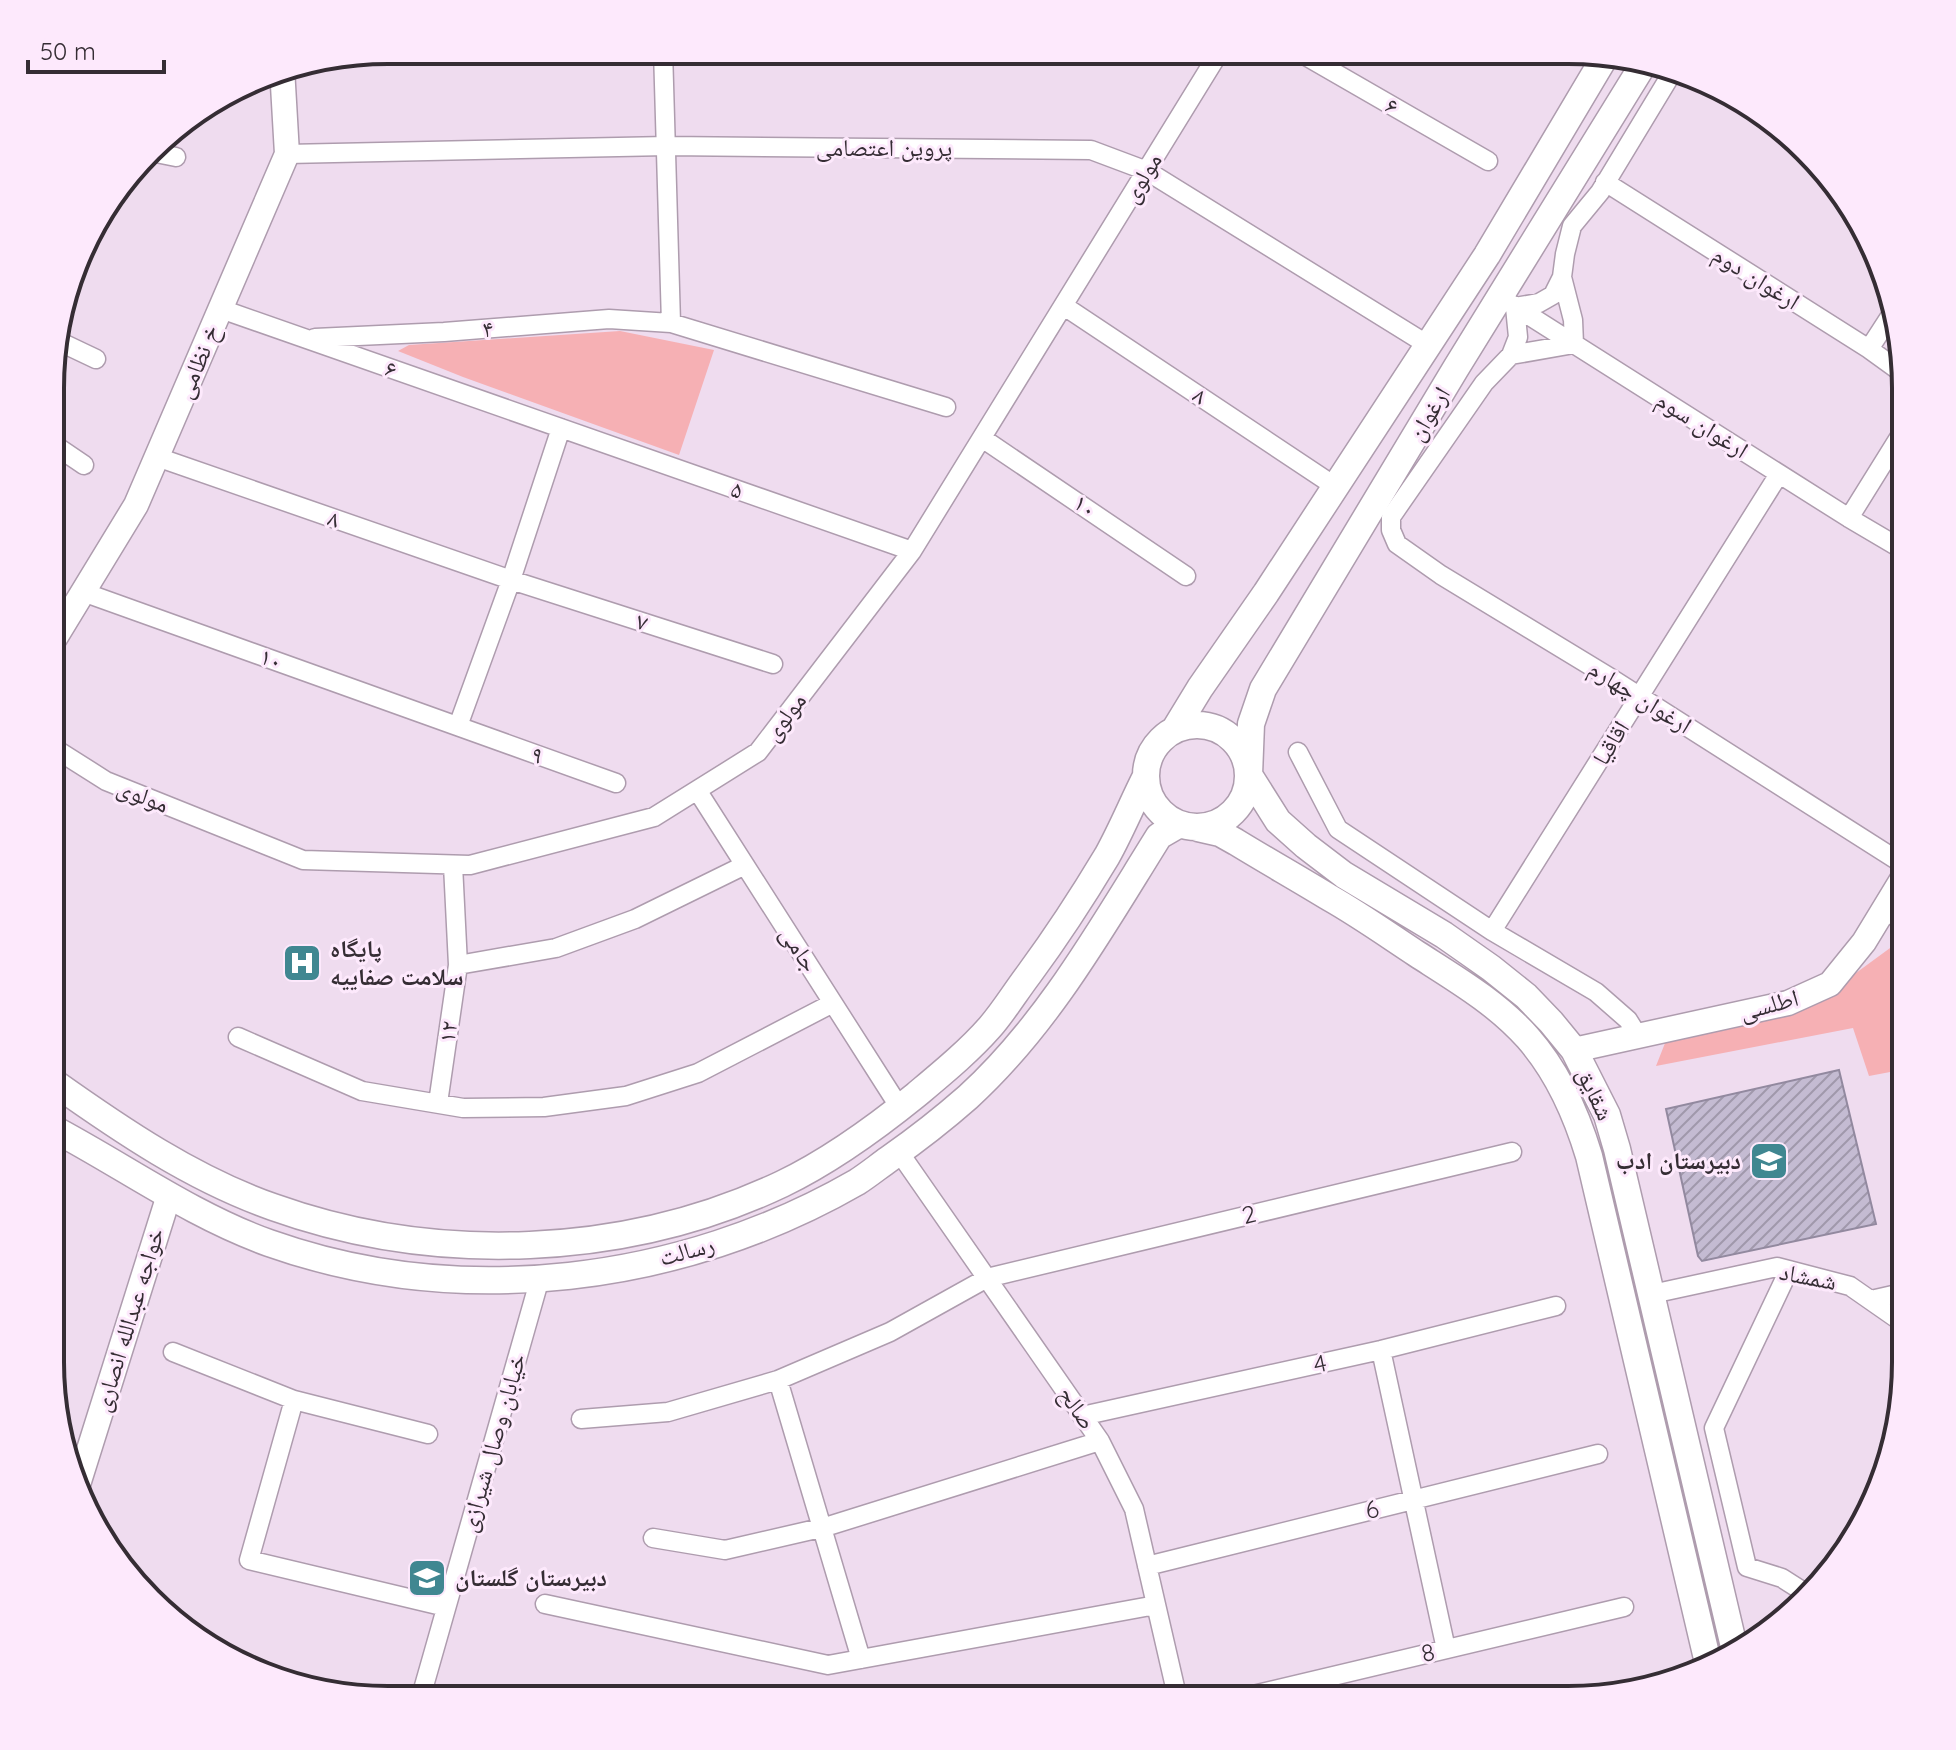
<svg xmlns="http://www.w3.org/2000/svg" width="1956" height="1750" font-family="Quicksand,'Noto Naskh Arabic',sans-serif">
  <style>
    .green { fill: #f6b0b4 }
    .building { fill: url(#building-hatch); stroke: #92899f; stroke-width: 2 }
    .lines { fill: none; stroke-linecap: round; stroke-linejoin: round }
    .minor-casing { stroke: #ae9cae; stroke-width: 21 }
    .tertiary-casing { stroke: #ae9cae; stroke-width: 27 }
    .secondary-casing { stroke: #ae9cae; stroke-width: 29 }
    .minor { stroke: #fff; stroke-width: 18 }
    .tertiary { stroke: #fff; stroke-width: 24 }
    .secondary { stroke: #fff; stroke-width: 26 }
    .labels { text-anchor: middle; stroke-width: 6; stroke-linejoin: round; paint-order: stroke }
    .street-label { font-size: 24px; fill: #352d34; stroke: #fde9fc }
    .poi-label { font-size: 24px; font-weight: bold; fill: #352d34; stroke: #fde9fc; text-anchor: start }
    .rim { fill: none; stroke: #352d34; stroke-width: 4 }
  </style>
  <defs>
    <pattern id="building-hatch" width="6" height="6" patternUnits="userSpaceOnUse" patternTransform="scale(2)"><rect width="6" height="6" fill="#c4bbd2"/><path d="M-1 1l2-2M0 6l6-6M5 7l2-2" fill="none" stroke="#a098ab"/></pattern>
  </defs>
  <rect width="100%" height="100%" fill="#efdcef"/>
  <path class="green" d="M620 331 714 350 679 455 463 377 398 351 409 345Z
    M1901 940 1906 941V1069L1869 1076 1853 1028 1656 1066 1669 1033 1830 992Z"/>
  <path class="building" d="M1839 1070 1876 1224 1702 1261 1698 1256 1666 1109Z"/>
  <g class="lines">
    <g class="minor-casing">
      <path id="minor" d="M663 50 671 323
        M1297 51 1488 161
        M1672 73 1600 192 1572 226 1565 254 1562 277 1553 295 1539 303 1515 307 1518 337 1511 355 1484 383 1391 517V530L1397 544 1441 575 1609 677 1906 866
        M151 152 176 157
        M287 154 667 146 1091 150 1147 171 1428 345
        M1605 182 1869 349 1905 375
        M1511 304 1849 518 1905 551
        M1064 306 1336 487
        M221 309 912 551
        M315 338 444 332 609 319 671 323 946 407
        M56 340 96 359
        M1869 349 1893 312
        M1511 355 1574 344 1573 320 1562 277
        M982 438 1186 576
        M56 446 84 465
        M157 457 511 580 773 664
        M1849 518 1905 428
        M83 592 616 783
        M458 726 511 580 561 428
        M54 748 106 781 303 860 470 865 654 817 758 752 912 551 1220 51
        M1298 752 1338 829 1492 931 1596 992 1628 1020 1638 1036
        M697 790 900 1108
        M1884 910 1906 923
        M1492 931 1779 474
        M458 965 556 948 635 919 745 865
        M238 1037 362 1091 463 1108 544 1107 626 1096 698 1073 833 1003
        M438 1103 458 965 453 865
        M899 1152 1100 1441 1134 1509 1178 1700
        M1789 1270 1714 1428 1747 1567 1782 1578 1807 1594
        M1652 1294 1777 1267 1850 1286 1906 1325
        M1871 1300 1906 1292
        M1381 1350 1446 1649
        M173 1352 294 1400 428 1434
        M778 1380 861 1659
        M294 1400 249 1560 446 1607
        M1082 1416 1381 1350 1556 1306
        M581 1419 668 1412 778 1380 890 1332 987 1278 1512 1152
        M653 1538 725 1550 825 1527 1100 1441
        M1147 1566 1598 1454
        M545 1604 828 1665 1156 1605
        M420 1700 540 1278
        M1232 1700 1624 1607"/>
    </g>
    <g class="tertiary-casing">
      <path id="tertiary" d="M55 638 136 505 287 154 282 68
        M1574 1050 1788 1003 1830 984 1864 942 1906 873
        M76 1491 169 1195"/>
    </g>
    <g class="secondary-casing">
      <path id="secondary" d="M1643 65 1456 368 1263 689 1251 724 1249 775 1278 821 1306 846 1344 875 1444 935 1491 968 1526 996 1551 1022 1574 1050 1607 1115 1617 1149 1735 1651
        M1146 776a51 51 0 1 1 102 0a51 51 0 1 1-102 0Z
        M1175 729 1200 688 1266 593 1487 255 1606 55
        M1198 828 1220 833 1236 842C1267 861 1299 879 1330 898 1360 915 1388 935 1417 954 1456 979 1497 1003 1528 1038 1558 1072 1576 1113 1589 1156L1709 1667
        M52 1081C121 1130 193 1179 273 1207 435 1265 626 1258 782 1184 830 1161 874 1129 916 1095 941 1074 968 1052 990 1027 1004 1011 1016 991 1029 974 1057 936 1083 896 1107 856 1121 831 1132 804 1145 778
        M52 1128C124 1166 191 1215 269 1243 461 1311 682 1283 857 1182 868 1175 879 1166 889 1159 916 1140 943 1119 968 1097 1048 1024 1102 927 1159 836L1178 825"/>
    </g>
    <use href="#minor" class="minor"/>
    <use href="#tertiary" class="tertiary"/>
    <use href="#secondary" class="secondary"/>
  </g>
  <defs>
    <g id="hospital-square" transform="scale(2)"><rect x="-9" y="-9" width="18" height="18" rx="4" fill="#408791" stroke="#fde9fc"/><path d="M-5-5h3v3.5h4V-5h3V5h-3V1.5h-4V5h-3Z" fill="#fff"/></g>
    <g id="school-square" transform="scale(2)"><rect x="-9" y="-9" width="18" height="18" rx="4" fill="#408791" stroke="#fde9fc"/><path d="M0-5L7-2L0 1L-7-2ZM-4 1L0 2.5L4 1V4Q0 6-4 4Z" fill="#fff"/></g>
  </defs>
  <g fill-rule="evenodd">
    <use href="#hospital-square" x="302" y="963"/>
    <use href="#school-square" x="1769" y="1161"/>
    <use href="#school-square" x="427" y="1578"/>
  </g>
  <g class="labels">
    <g class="street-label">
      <text transform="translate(1392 106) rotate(30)" y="8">۶</text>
      <text x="884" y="156">پروین اعتصامی</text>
      <text transform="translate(1142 178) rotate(-59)" y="8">مولوی</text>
      <text transform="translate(1756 278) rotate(32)" y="8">ارغوان دوم</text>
      <text transform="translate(488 329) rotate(-5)" y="8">۴</text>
      <text transform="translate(198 362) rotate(-67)" y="8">خ نظامی</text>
      <text transform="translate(391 369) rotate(19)" y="8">۶</text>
      <text transform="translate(1200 396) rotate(34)" y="8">۸</text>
      <text transform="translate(1429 414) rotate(-59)" y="8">ارغوان</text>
      <text transform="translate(1702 425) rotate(32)" y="8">ارغوان سوم</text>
      <text transform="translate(737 490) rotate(19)" y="8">۵</text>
      <text transform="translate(1085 506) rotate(34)" y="8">۱۰</text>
      <text transform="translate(334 519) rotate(19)" y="8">۸</text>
      <text transform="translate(642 622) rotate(18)" y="8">۷</text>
      <text transform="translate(271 659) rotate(20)" y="8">۱۰</text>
      <text transform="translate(1640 697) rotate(32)" y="8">ارغوان چهارم</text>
      <text transform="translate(785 717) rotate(-53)" y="8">مولوی</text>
      <text transform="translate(1611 743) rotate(-58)" y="8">اقاقیا</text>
      <text transform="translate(537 755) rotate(20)" y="8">۹</text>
      <text transform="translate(143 796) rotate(22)" y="8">مولوی</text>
      <text transform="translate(799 949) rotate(57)" y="8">جامی</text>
      <text transform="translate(1769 1005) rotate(-15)" y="8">اطلسی</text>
      <text transform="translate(448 1032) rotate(-82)" y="8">۱۲</text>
      <text transform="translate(1595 1094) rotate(65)" y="8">شقایق</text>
      <text transform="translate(1249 1215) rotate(-14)" y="8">2</text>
      <text transform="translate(687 1251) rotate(-15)" y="8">رسالت</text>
      <text transform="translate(1808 1277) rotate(11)" y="8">شمشاد</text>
      <text transform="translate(129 1320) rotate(-73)" y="8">خواجه عبدالله انصاری</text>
      <text transform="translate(1320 1364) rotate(-12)" y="8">4</text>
      <text transform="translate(1077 1408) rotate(55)" y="8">صالح</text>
      <text transform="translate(493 1443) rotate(-74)" y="8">خیابان وصال شیرازی</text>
      <text transform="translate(1372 1510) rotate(-14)" y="8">6</text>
      <text transform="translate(1428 1653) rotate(-13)" y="8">8</text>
    </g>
    <g class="poi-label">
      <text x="330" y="957">پایگاه<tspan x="330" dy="28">سلامت صفاییه</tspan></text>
      <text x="1741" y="1169" text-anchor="end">دبیرستان ادب</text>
      <text x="455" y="1586">دبیرستان گلستان</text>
    </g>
  </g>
  <path d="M0 0H1956V1750H0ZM388 64H1568A324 324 0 0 1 1892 388V1362A324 324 0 0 1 1568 1686H388A324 324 0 0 1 64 1362V388A324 324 0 0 1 388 64Z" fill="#fde9fc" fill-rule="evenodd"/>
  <path class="rim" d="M388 64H1568A324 324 0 0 1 1892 388V1362A324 324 0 0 1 1568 1686H388A324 324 0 0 1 64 1362V388A324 324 0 0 1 388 64Z"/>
  <path d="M28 60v12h136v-12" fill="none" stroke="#352d34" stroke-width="4"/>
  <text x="40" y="60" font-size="24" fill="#352d34" stroke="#fde9fc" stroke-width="6" paint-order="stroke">50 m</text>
</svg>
